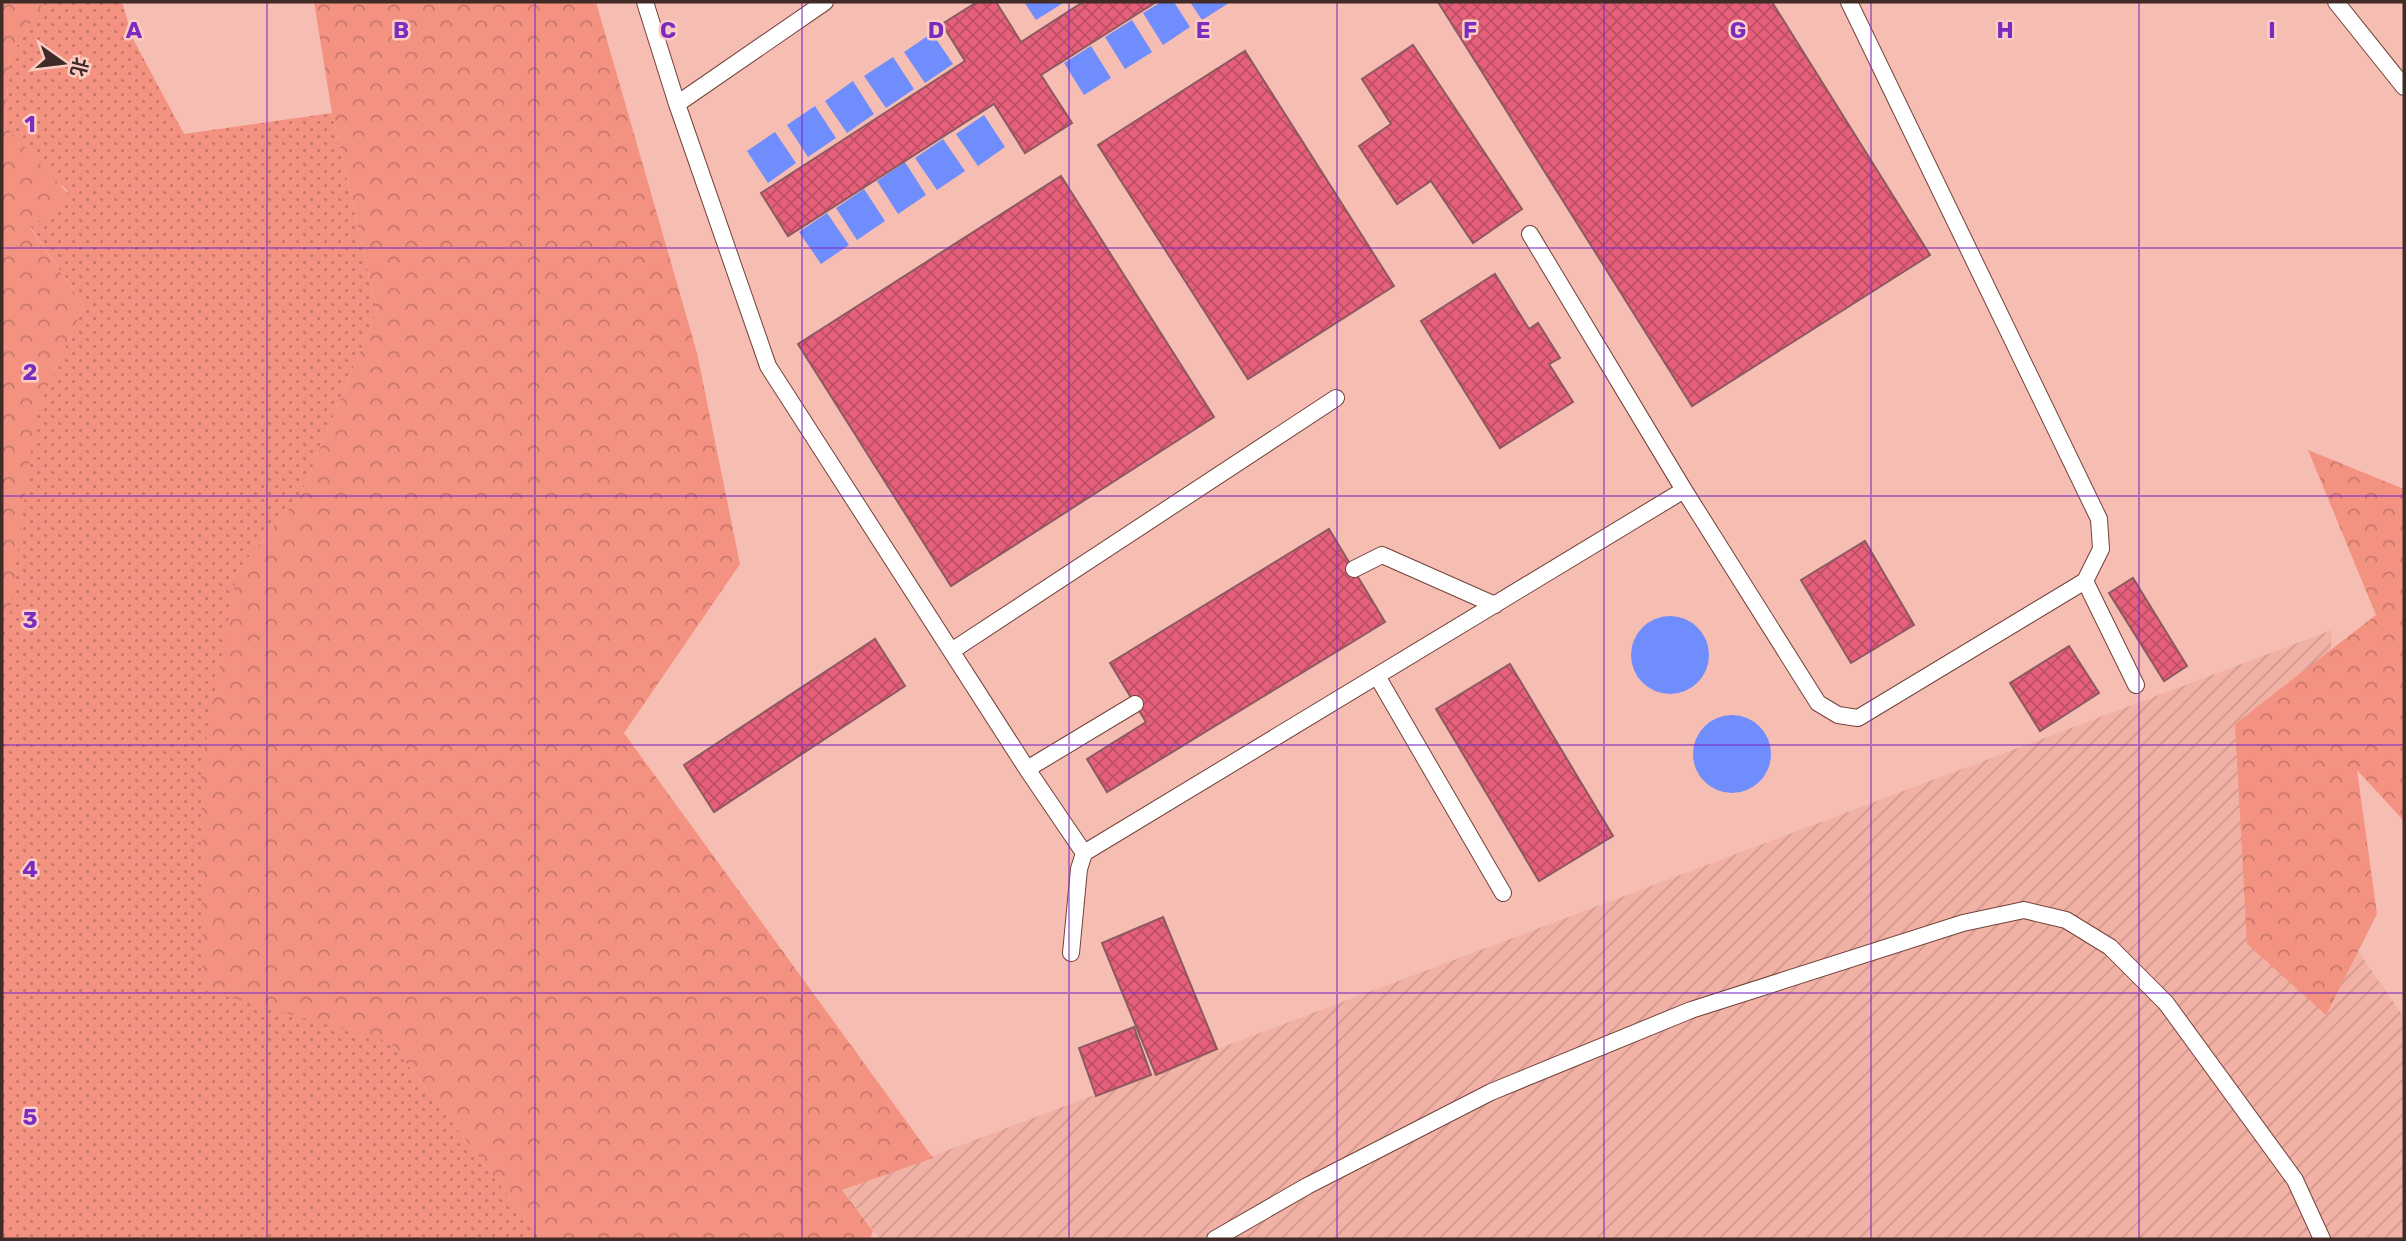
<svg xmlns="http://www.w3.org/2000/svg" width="2406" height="1241" font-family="Rubik,'Noto Sans SC',sans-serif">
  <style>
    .industrial { fill: url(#industrial-furrows) }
    .grass { fill: url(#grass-dots) }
    .forest { fill: url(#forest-crowns) }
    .water { fill: #708dfd }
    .building { fill: url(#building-cross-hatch); stroke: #8d5961; stroke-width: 2 }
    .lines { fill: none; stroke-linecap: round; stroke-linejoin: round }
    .lane-casing { stroke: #72423a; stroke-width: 18 }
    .lane { stroke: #fff; stroke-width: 16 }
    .grid { fill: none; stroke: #7b2cbf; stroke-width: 2; stroke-opacity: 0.55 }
    .grid-label { font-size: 23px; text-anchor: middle; font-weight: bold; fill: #7b2cbf; stroke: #fccdc4; stroke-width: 5; stroke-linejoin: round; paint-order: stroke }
  </style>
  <defs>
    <pattern id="industrial-furrows" width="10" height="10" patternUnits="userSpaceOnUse" patternTransform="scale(1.75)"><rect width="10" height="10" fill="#f2b1a5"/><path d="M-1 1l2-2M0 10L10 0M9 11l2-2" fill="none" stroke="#d1988e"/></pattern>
    <pattern id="grass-dots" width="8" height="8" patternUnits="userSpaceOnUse" patternTransform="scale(1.75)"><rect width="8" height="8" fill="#f49281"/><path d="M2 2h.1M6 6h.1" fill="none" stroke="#c7776a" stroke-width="1.8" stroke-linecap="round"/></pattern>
    <pattern id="forest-crowns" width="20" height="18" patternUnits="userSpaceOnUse" patternTransform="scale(1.75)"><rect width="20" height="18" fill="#f49281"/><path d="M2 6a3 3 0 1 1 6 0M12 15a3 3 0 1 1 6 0" fill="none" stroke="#c7776a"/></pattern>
    <pattern id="building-cross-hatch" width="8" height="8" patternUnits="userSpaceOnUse" patternTransform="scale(1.75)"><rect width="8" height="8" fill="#e7607b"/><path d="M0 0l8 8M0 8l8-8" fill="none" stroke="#bd4f65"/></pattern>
  </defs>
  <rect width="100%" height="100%" fill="#f6bdb2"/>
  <path class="industrial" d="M2332 630 2312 885 2404 1017V1239H880L842 1190Z"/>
  <path class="grass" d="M44 2H122L133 39 184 134 332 113 377 311 301 494 237 571 390 1042 542 1239H2V615L9 617 26 435 84 306 30 226 68 191 4 139 10 57Z"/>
  <path class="forest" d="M2 2H44L10 57 5 126 73 199 30 227 84 306 36 413 9 618 2 615Z
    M314 2H596L697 353 740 564 624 733 933 1158 842 1190 873 1231 870 1239H542L390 1042 203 990 201 769 237 571 301 494 377 311 332 113Z
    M2308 450 2404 489V821L2357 770 2377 914 2326 1015 2247 944 2235 724 2376 615Z"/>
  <path class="water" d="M1024 2H1062L1063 3 1036 20Z
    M1161 2H1174L1190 27 1163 45 1143 13Z
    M1190 2H1228L1229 3 1202 20Z
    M1132 20 1152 52 1125 69 1105 37Z
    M932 33 953 64 925 83 904 52Z
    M1091 46 1111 78 1084 95 1064 63Z
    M893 57 914 89 886 108 864 76Z
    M853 81 874 114 847 133 825 101Z
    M815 106 836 138 808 157 787 125Z
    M984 115 1005 147 978 166 956 134Z
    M775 132 796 163 768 183 747 151Z
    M943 139 965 171 937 190 915 158Z
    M905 162 926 195 898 214 877 181Z
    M864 189 885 221 857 240 836 208Z
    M827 213 849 245 821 264 799 232Z
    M1631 655a39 39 0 1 1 78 0a39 39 0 1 1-78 0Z
    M1693 754a39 39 0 1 1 78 0a39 39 0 1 1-78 0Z"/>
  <path class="building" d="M977 2H996L1021 42 1083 2H1156L1041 75 1072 123 1025 153 994 104 788 236 761 193 965 61 942 24Z
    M1438 2H1772L1930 255 1692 406Z
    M1413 45 1522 209 1473 243 1431 181 1397 204 1359 146 1391 124 1362 79Z
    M1245 51 1394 286 1248 379 1098 145Z
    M1061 176 1214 417 951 586 798 344Z
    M1495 274 1529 329 1538 323 1560 358 1549 364 1573 402 1500 448 1421 321Z
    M1329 529 1385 622 1107 792 1087 759 1146 722 1110 663Z
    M1865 541 1914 625 1851 663 1801 580Z
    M2133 578 2187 666 2164 681 2109 593Z
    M875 639 905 686 714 812 684 765Z
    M2069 646 2099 693 2040 731 2010 683Z
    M1510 664 1613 836 1539 881 1436 709Z
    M1163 917 1217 1049 1156 1075 1102 943Z
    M1134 1027 1151 1075 1096 1096 1079 1048Z"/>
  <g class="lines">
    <g class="lane-casing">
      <path id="lane" d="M645 2 677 104 768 366 1027 769 1084 853
        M2336 2 2404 87
        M677 104 825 2
        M1530 234 1684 490 1818 703 1838 715 1858 718 2085 581 2101 549 2099 519 1849 2
        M1354 569 1382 555 1495 605
        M2085 581 2136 685
        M953 650 1336 398
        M1377 676 1503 893
        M1027 769 1135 704
        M1071 953 1079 869 1084 853 1684 490
        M1215 1239 1307 1186 1491 1092 1691 1010 1963 923 2024 910 2066 920 2110 947 2166 1003 2295 1180 2322 1239"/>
    </g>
    <use href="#lane" class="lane"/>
  </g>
  <path class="grid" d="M267 2V1239M535 2V1239M802 2V1239M1069 2V1239M1337 2V1239M1604 2V1239M1871 2V1239M2139 2V1239M2 248H2404M2 496H2404M2 745H2404M2 993H2404"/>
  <g class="grid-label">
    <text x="134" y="38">A</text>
    <text x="401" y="38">B</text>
    <text x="668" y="38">C</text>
    <text x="936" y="38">D</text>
    <text x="1203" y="38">E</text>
    <text x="1470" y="38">F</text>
    <text x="1738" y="38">G</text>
    <text x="2005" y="38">H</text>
    <text x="2272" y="38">I</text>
    <text x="30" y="132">1</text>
    <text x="30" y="380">2</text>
    <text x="30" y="628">3</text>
    <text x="30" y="877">4</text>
    <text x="30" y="1125">5</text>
  </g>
  <rect width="2406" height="1241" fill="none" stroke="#412b27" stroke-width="7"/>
  <g transform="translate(63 63) rotate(104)" stroke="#fccdc4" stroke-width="5" paint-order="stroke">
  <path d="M0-5L12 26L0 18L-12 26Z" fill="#412b27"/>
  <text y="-10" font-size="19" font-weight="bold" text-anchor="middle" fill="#412b27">北</text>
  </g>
</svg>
